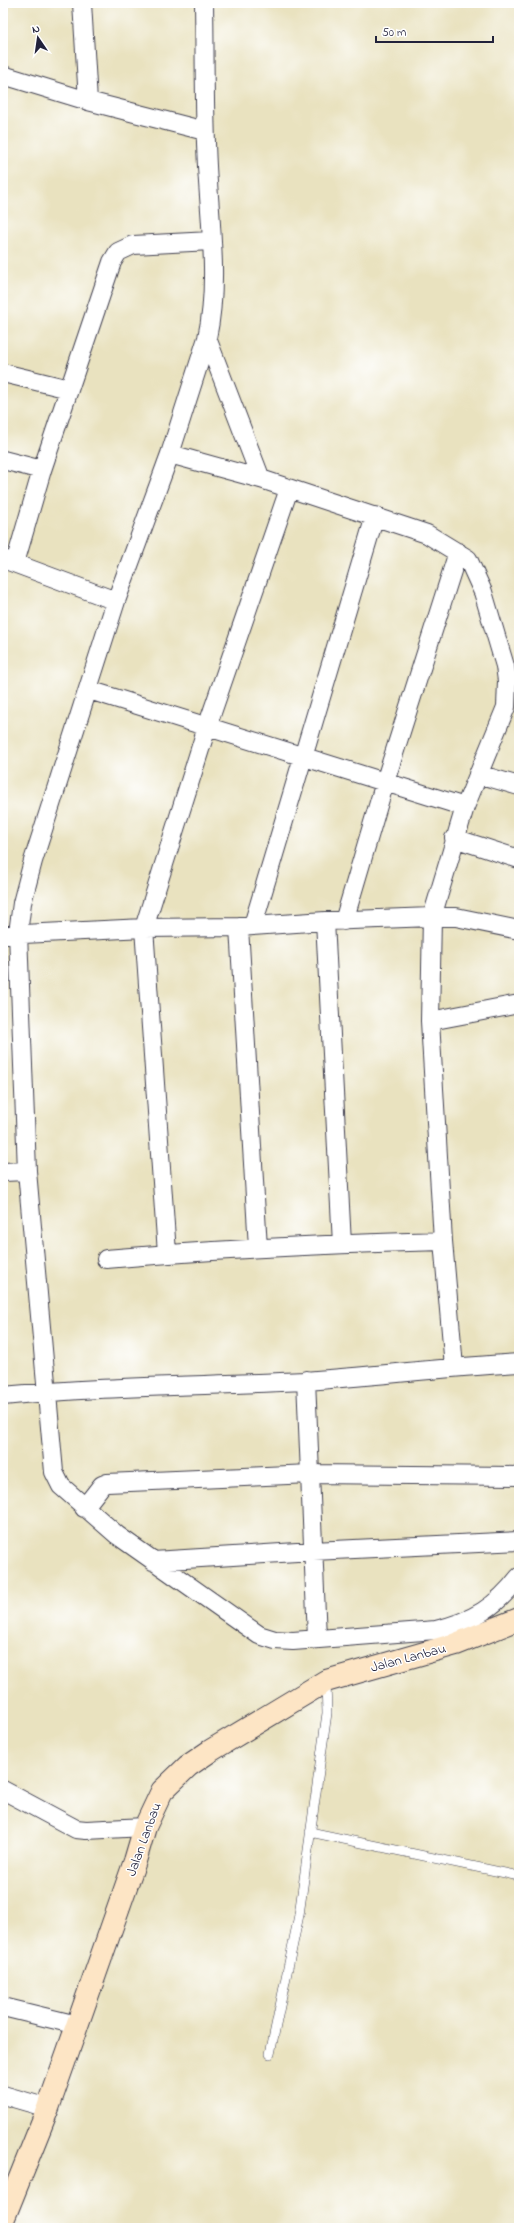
<svg xmlns="http://www.w3.org/2000/svg" width="522" height="2231" font-family="'Indie Flower',sans-serif">
  <style>
    .lines { fill: none; stroke-linecap: round; stroke-linejoin: round }
    .lane-casing { stroke: #403f4f; stroke-width: 10 }
    .street-casing { stroke: #403f4f; stroke-width: 20 }
    .secondary-casing { stroke: #403f4f; stroke-width: 24 }
    .lane { stroke: #fff; stroke-width: 9 }
    .street { stroke: #fff; stroke-width: 18 }
    .secondary { stroke: #fde5c5; stroke-width: 22 }
    .labels { text-anchor: middle; stroke-width: 3; stroke-linejoin: round; paint-order: stroke }
    .street-label { font-size: 14px; fill: #22223b; stroke: #fff }
  </style>
  <rect width="100%" height="100%" fill="#fff"/>
  <filter id="ink" filterUnits="userSpaceOnUse"><feTurbulence type="fractalNoise" baseFrequency=".025" numOctaves="2"/><feDisplacementMap in="SourceGraphic" scale="8" xChannelSelector="R" yChannelSelector="G"/><feConvolveMatrix kernelMatrix="1 2 1 2 8 2 1 2 1" color-interpolation-filters="sRGB"/></filter>
  <filter id="wash" filterUnits="userSpaceOnUse"><feTurbulence type="fractalNoise" baseFrequency=".012" numOctaves="4" result="noise"/><feDisplacementMap in="SourceGraphic" scale="16" xChannelSelector="R" yChannelSelector="G"/><feGaussianBlur stdDeviation="0.9" result="paint"/><feColorMatrix in="noise" values="0 0 0 0 0 0 0 0 0 0 0 0 0 0 0 0 0 1.4 0 .05"/><feComposite in="paint" operator="in"/></filter>
  <g filter="url(#wash)">
    <rect width="100%" height="100%" fill="#e9e2bf"/>
  </g>
  <g filter="url(#ink)">
    <g class="lines">
      <g class="lane-casing">
        <path id="lane" d="M310 1832 519 1876
          M270 2054 299 1915 327 1713 326 1683"/>
      </g>
      <g class="street-casing">
        <path id="street" d="M82 3 88 101
          M204 3C205 57 204 112 207 166 210 223 219 283 207 338L170 454 116 601 33 861 22 903 18 933 27 1171 54 1472 61 1486 117 1535 259 1635 275 1640 293 1641 436 1630C473 1621 496 1607 519 1577
          M3 75 88 101 205 131
          M207 338 261 479
          M3 373 69 389
          M170 454 261 479 427 534 468 559 483 592 505 666 507 681 506 707 465 807 432 917 430 1021 443 1241 454 1367
          M3 460 42 470
          M3 559 116 601
          M15 563 42 470 112 262 118 252 133 245 211 241
          M89 690 465 807
          M478 774 519 786
          M454 838 519 859
          M325 921 342 1244
          M344 921 385 782 458 552
          M253 925 375 516
          M239 927 258 1248
          M3 935 144 928 239 927 325 921 432 917H456L519 930
          M430 1021 519 1004
          M3 1172 27 1171
          M167 1253 144 928 207 727 289 489
          M106 1259C218 1249 331 1244 443 1241
          M306 1380 317 1638
          M3 1396C103 1386 204 1386 305 1381 376 1376 448 1367 519 1363
          M84 1508 102 1485 107 1483 310 1474 519 1476
          M153 1561 313 1551 519 1541
          M3 1790 76 1829 86 1830 145 1827
          M3 2007 77 2025
          M3 2095 48 2108"/>
      </g>
      <g class="secondary-casing">
        <path id="secondary" d="M3 2220 48 2108 135 1861 145 1827 162 1791 188 1766 210 1751 326 1681 456 1644 519 1619"/>
      </g>
      <use href="#lane" class="lane"/>
      <use href="#street" class="street"/>
      <use href="#secondary" class="secondary"/>
    </g>
  </g>
  <g class="labels">
    <g class="street-label">
      <text transform="translate(408 1657) rotate(-15)" y="5">Jalan Lanbau</text>
      <text transform="translate(143 1839) rotate(-70)" y="5">Jalan Lanbau</text>
    </g>
  </g>
  <rect width="522" height="2231" fill="none" stroke="#fff" stroke-width="16"/>
  <g transform="translate(38 38) rotate(347)" stroke="#ffffff" stroke-width="3" paint-order="stroke">
  <path d="M0-3L7 15L0 10L-7 15Z" fill="#22223b"/>
  <text y="-6" font-size="11" font-weight="bold" text-anchor="middle" fill="#22223b">N</text>
  </g>
  <path d="M376 36v6h117v-6" fill="none" stroke="#22223b" stroke-width="2"/>
  <text x="382" y="36" font-size="12" fill="#22223b" stroke="#ffffff" stroke-width="3" paint-order="stroke">50 m</text>
</svg>
